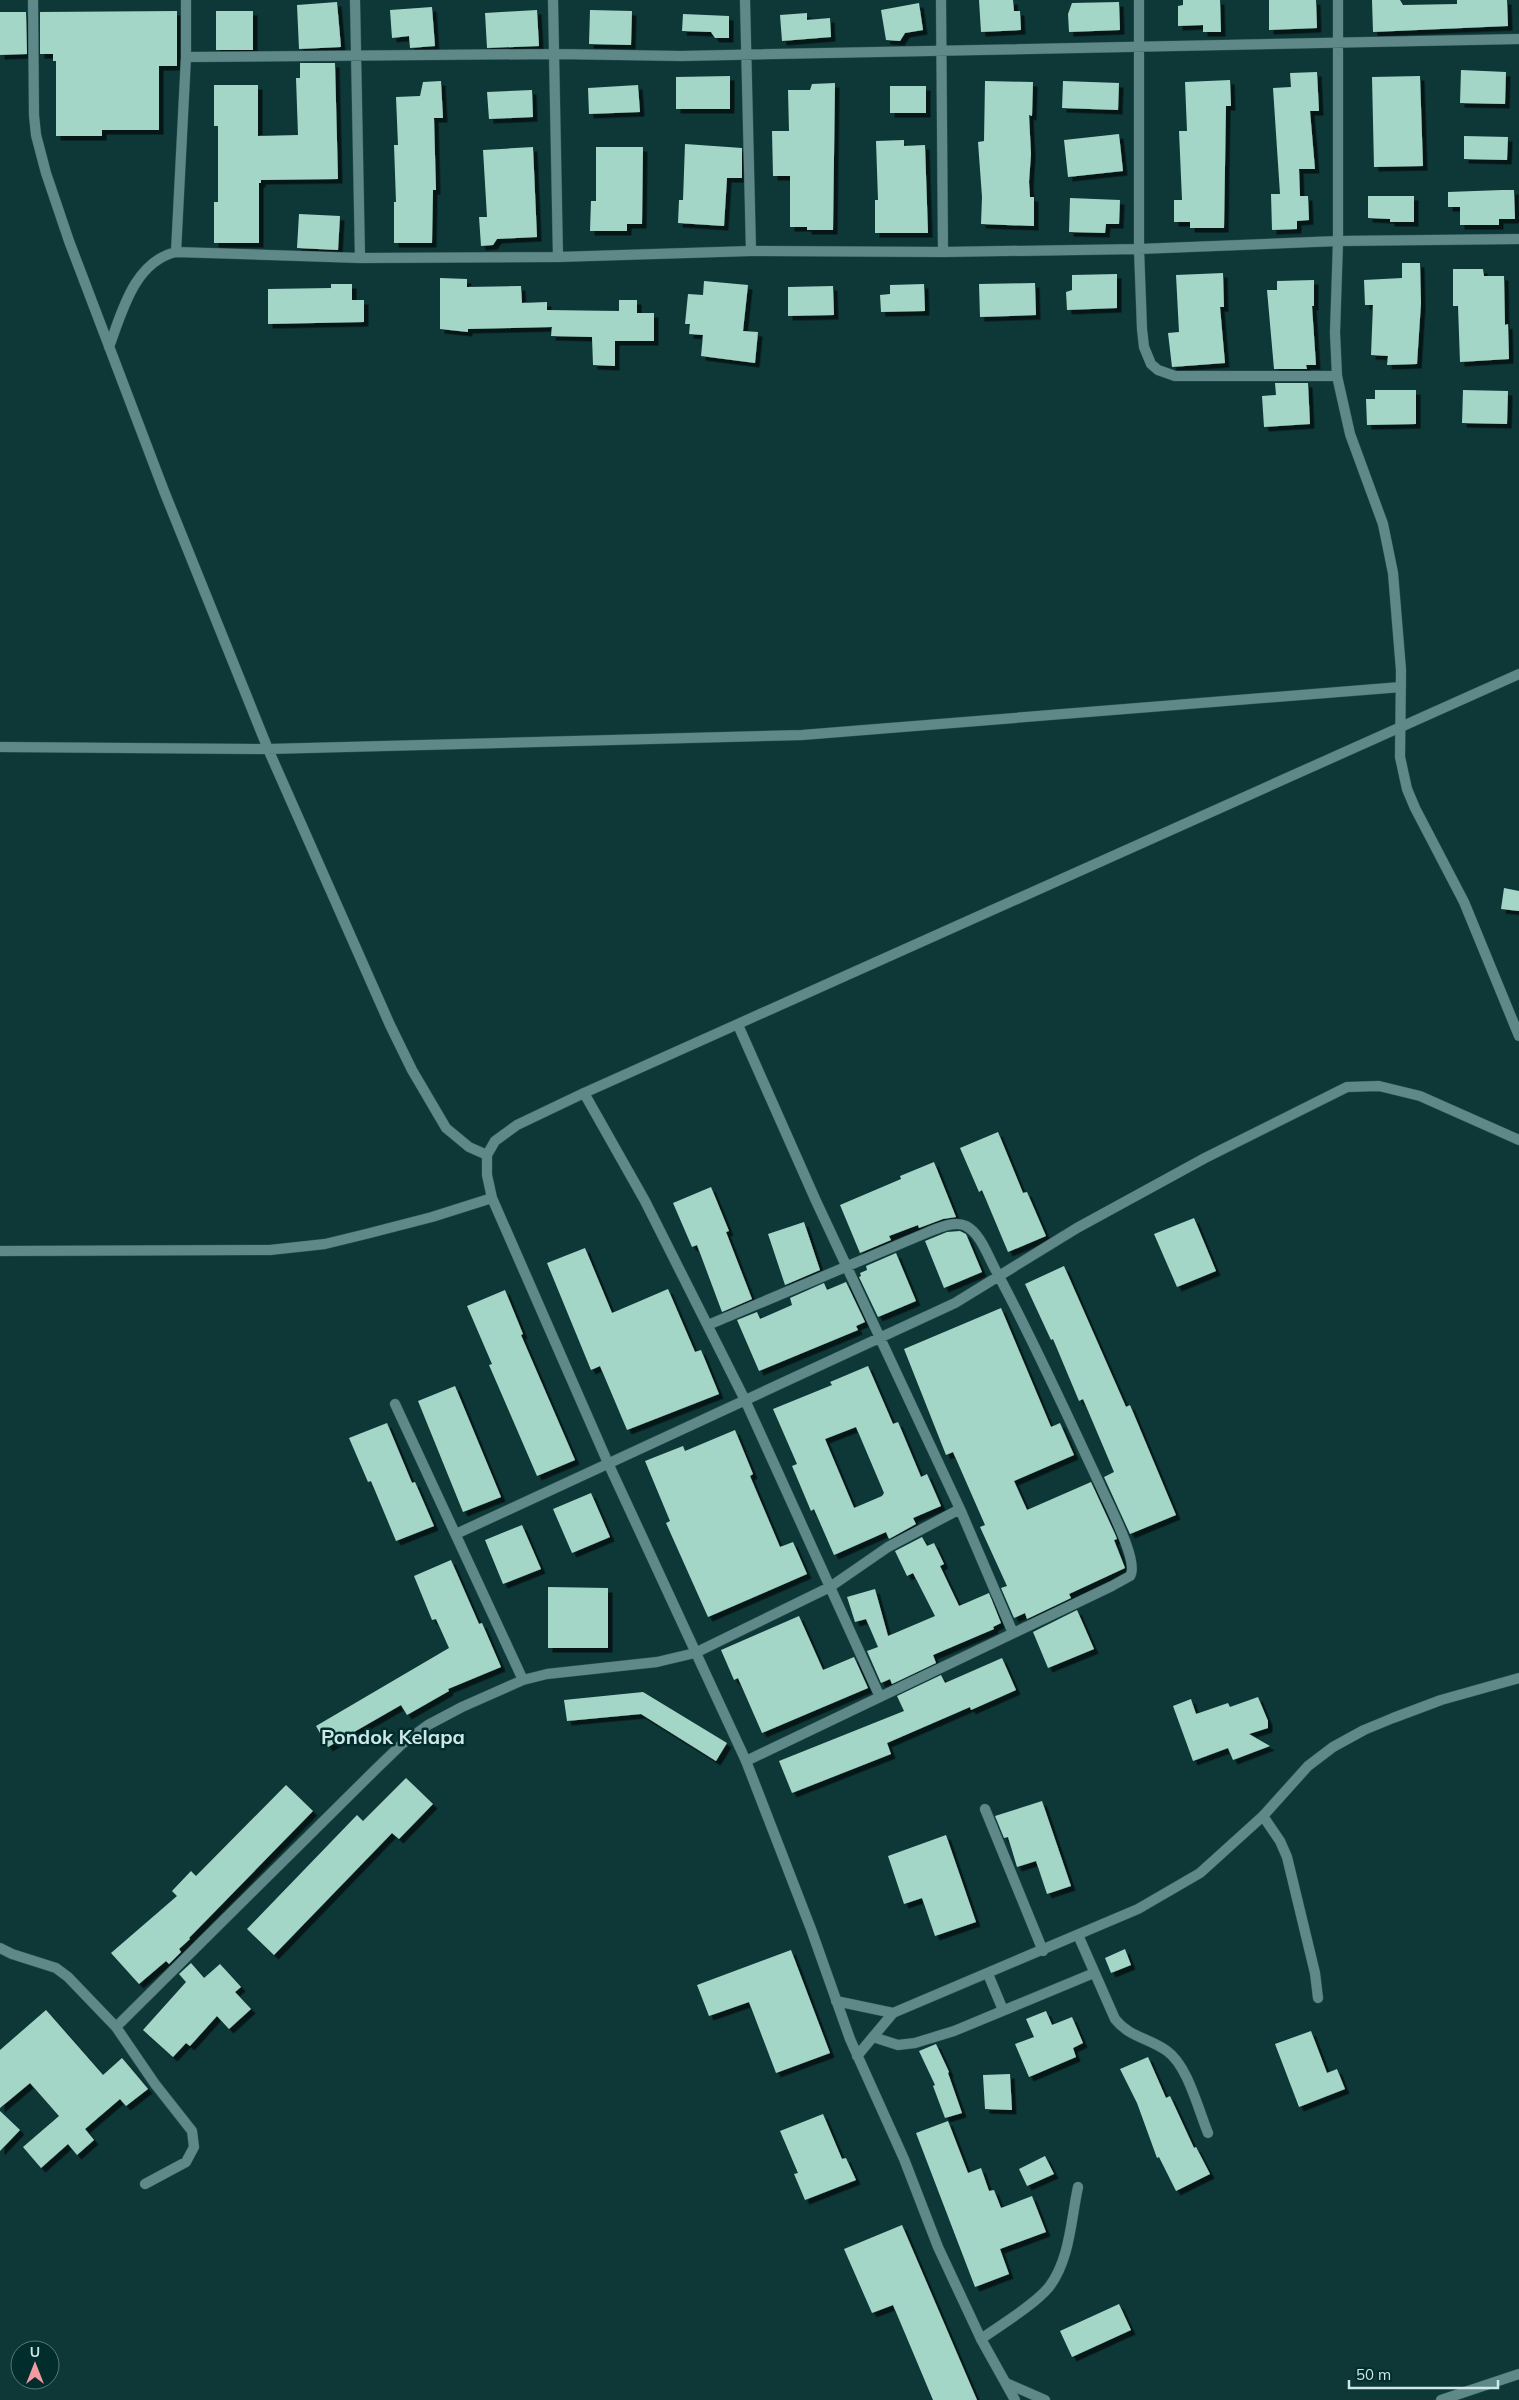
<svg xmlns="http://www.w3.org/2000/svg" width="1519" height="2400" font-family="Mulish,sans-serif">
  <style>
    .building { fill: #a4d6c7; fill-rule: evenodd; filter: url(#shadow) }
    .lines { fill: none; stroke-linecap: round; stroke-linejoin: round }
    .service-casing { stroke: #2d5353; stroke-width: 11 }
    .minor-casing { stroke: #2d5353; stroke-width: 11 }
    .tertiary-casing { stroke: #2d5353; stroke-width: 11 }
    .service { stroke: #5f8989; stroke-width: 10 }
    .minor { stroke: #5f8989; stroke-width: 10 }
    .tertiary { stroke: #5f8989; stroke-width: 10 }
    .labels { text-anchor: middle; stroke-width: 5; stroke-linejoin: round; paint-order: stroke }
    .quarter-label { font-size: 20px; font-weight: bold; fill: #cee8e8; stroke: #022d2d }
  </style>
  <defs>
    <filter id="shadow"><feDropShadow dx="4.5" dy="4.5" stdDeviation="0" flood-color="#0009"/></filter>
  </defs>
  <rect width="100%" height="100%" fill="#0e3737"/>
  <path class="building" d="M979 0H1013L1014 11H1020L1021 30 981 32Z
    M1183 0H1220L1221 32H1203V25L1178 26V6L1183 5Z
    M1269 0H1316L1317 28 1269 30Z
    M1372 0H1400L1403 5 1457 4V0H1507L1508 26 1373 32Z
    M337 2 341 47 299 49 297 5Z
    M1119 2 1120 30 1069 32 1068 14 1072 3Z
    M919 3 923 30 905 33 900 41 886 40 881 10Z
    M432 7 435 46 410 48 409 36 392 38 390 10Z
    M537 10 539 46 487 48 485 13Z
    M590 10 632 11 631 45 589 44Z
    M177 11V66H159V130H102V136H56V61H53V54H40V12Z
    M216 11H253V50H216Z
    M0 12H26L27 54 0 55Z
    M807 13V20L830 18 831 37 782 41 780 15Z
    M683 14 729 16V38H715L711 32 682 31Z
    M300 63H335L338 179 261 180V183H259V243H214V202H218V126H214V85H258V136L298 135 296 78H300Z
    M1461 70 1506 72 1505 104 1460 103Z
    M1317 72 1319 111H1310L1315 169H1299L1300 196H1308L1309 220 1297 221V229L1272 230 1271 194H1280L1273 88 1291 87 1290 73Z
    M730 76V109H676V77Z
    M1420 76 1423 166 1374 167 1372 77Z
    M1230 80 1231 106H1226L1224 228H1190V222H1174V200H1182L1179 131H1187L1185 82Z
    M441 81 443 118H434L436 190H433L432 243H394V202H396L394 145H398L396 97 420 96 423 82Z
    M985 81 1033 82 1032 116 1029 115 1031 154 1029 182 1030 197H1034V226L981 224 982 197 978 142 984 141Z
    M1063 81 1119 83 1118 110 1062 108Z
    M835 83 833 230H807V227H790V176H773L772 131H789L788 90H810L812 84Z
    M638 85 640 112 589 114 588 88Z
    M890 86H926V113H890Z
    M532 90 533 117 489 119 487 92Z
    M1119 134 1123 171 1068 177 1064 140Z
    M1464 136 1508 137 1507 160 1464 159Z
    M904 140V146L925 145 928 233H875V200H878L876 141Z
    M685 144 742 148V178H727L724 226 678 223 679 200H683Z
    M533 147 537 237 497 239 493 245 481 246 479 217H487L483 150Z
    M596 147H643L642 224H627V231H590L591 201H596Z
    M1502 190H1514L1515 219H1499V225H1460V207H1448V192Z
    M1368 196H1414V222H1390V219L1368 218Z
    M1070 198 1120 200 1119 224H1106L1105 233 1069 232Z
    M299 214 340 216 338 250 297 248Z
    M1402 263H1420L1421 303 1417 364 1387 365 1388 356 1371 355 1373 305H1365L1364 280 1402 278Z
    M1453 269H1483L1484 276H1504L1505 325 1508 324 1509 359 1460 362 1458 306H1453Z
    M1223 273 1224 307H1220L1225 363 1172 367 1168 333 1179 332 1176 275Z
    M1117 274V308L1067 310 1066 292 1072 290V275Z
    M440 278 467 279V287L521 286 522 303 547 302V310L619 311V300H637V313H654V341H615V366L593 365 592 337 551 336 552 327 468 329V332L440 329Z
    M1314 280V306H1312L1316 365H1306L1307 369H1274L1267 290H1277V281Z
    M704 281 748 285 743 331 758 332 755 363 701 356 703 335 689 334 690 324H685L688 294 703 295Z
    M1035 283 1036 315 980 317 979 284Z
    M331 284H352V300H364V322L268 324V289L331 288Z
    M924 284 925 311 881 312 880 295 890 294V285Z
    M833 286 834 315 788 316V287Z
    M1275 383H1308L1310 424 1264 427 1262 396 1276 395Z
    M1375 390H1416V424L1367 425 1366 399H1375Z
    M1463 390 1508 391 1507 424 1462 423Z
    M1504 888 1519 891V911L1501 909Z
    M998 1132 1023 1193 1027 1192 1046 1236 1008 1252 982 1190 979 1192 960 1148Z
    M934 1162 956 1217 943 1219 919 1228 918 1225 889 1236 891 1240 860 1253 840 1205 901 1179 900 1176Z
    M711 1187 729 1231 726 1232 752 1299 722 1312 697 1245 692 1247 673 1203Z
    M1194 1218 1216 1271 1177 1287 1154 1234Z
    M804 1222 820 1270 785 1285 768 1234Z
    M960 1231 966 1234 982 1272 944 1288 925 1241 947 1232Z
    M585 1248 612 1313 668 1289 695 1352 701 1350 719 1394 627 1430 600 1366 591 1370 547 1263Z
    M896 1253 916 1301 878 1317 859 1277 861 1276 860 1273 867 1270 866 1266Z
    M1064 1266 1126 1407 1130 1405 1176 1515 1130 1534 1104 1477 1114 1472 1083 1399 1079 1401 1053 1339 1051 1340 1025 1284Z
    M846 1282 865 1322 856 1326 858 1330 759 1371 737 1320 757 1312 760 1319 792 1305 790 1298 824 1283 827 1290Z
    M505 1290 523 1334 521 1335 575 1460 537 1476 489 1365 492 1364 467 1306Z
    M1001 1308 1051 1427 1060 1423 1074 1455 1014 1481 1027 1510 1091 1482 1115 1534 1117 1539 1114 1540 1125 1568 1069 1594 1071 1598 1027 1619 1025 1613 1014 1618 1001 1588 1007 1586 980 1527 985 1525 953 1452 946 1455 904 1349Z
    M868 1366 893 1424 898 1422 921 1477 927 1474 941 1506 913 1518 916 1524 889 1539 886 1532 834 1555 814 1509 811 1511 792 1466 797 1464 773 1409 832 1385 830 1382ZM856 1427 884 1493 882 1496 854 1508 825 1439Z
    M455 1386 501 1497 463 1512 418 1401Z
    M387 1423 412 1483 415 1482 434 1526 396 1541 371 1481 368 1482 349 1438Z
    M735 1430 753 1474 750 1476 780 1547 793 1542 807 1574 708 1617 666 1523 670 1521 645 1461 683 1446 685 1451Z
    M591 1493 610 1537 572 1553 553 1509Z
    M522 1525 541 1569 503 1584 485 1540Z
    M922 1537 927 1546 934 1543 944 1564 940 1566 959 1606 989 1593 1001 1623 993 1627 994 1629 933 1655 936 1663 892 1684 890 1679 881 1683 867 1651 878 1647 866 1619 855 1622 847 1597 875 1589 888 1636 935 1616 913 1573 907 1576 895 1551Z
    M451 1560 479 1624 482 1623 501 1667 448 1689 449 1691 407 1715 401 1705 328 1747 316 1726 449 1648 436 1619 432 1620 414 1576Z
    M548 1587 608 1588V1648H548Z
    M1077 1610 1094 1649 1048 1668 1033 1632Z
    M799 1616 823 1670 854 1657 868 1688 762 1733 738 1678 734 1680 721 1650Z
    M1002 1658 1016 1690 971 1710 970 1707 887 1743 891 1754 792 1793 779 1761 904 1711 897 1696 941 1675 945 1683Z
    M643 1692 727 1743 716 1761 641 1714 567 1721 564 1700Z
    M1258 1697 1268 1721V1728L1249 1734 1270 1746 1233 1760 1228 1748 1193 1761 1173 1706 1191 1699 1196 1714 1228 1703 1230 1707Z
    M406 1778 433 1804 399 1839 392 1833 274 1955 247 1929 357 1815 363 1821Z
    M286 1785 313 1811 189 1938 190 1939 179 1949 181 1952 169 1964 166 1961 139 1984 111 1953 177 1896 172 1891 191 1871 196 1876Z
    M1042 1801 1071 1886 1047 1894 1036 1861 1017 1867 1008 1837 1004 1838 995 1816Z
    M946 1835 976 1922 935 1936 922 1898 904 1904 888 1856Z
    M1125 1949 1131 1965 1111 1973 1105 1958Z
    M791 1950 830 2053 776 2073 749 2002 709 2016 697 1985Z
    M191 1963 204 1978 220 1964 241 1987 235 1992 251 2009 229 2029 217 2016 190 2046 186 2043 173 2057 143 2030 186 1982 179 1974Z
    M46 2010 103 2075 122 2058 148 2089 126 2106 120 2099 85 2129 94 2140 77 2155 68 2144 41 2168 23 2147 59 2116 30 2083 0 2108V2050Z
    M1046 2011 1052 2025 1072 2017 1083 2043 1073 2048 1076 2057 1029 2077 1015 2044 1034 2037 1026 2019Z
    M1311 2031 1327 2073 1337 2069 1345 2089 1299 2107 1275 2044Z
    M936 2044 949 2072 948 2073 962 2113 945 2118 933 2086 935 2085 919 2051Z
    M1148 2057 1166 2098 1170 2096 1194 2148 1196 2147 1210 2174 1176 2191 1159 2157 1157 2158 1137 2103 1120 2069Z
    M1010 2074 1012 2110 985 2109 983 2075Z
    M0 2111 20 2130 0 2151Z
    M823 2114 842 2159 846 2158 856 2180 805 2200 794 2174 798 2173 780 2131Z
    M948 2121 968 2173 981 2168 989 2191 994 2190 1001 2208 1032 2196 1046 2232 1000 2249 1009 2274 975 2287 916 2133Z
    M1045 2156 1054 2174 1027 2186 1019 2169Z
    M902 2225 977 2400H933L893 2305 872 2313 844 2249Z
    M1119 2304 1131 2330 1072 2357 1060 2331Z"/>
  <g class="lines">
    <g class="service-casing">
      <path id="service" d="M1263 1816 1280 1841 1287 1857 1315 1973 1318 1998
        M1078 1935 1115 2019C1129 2037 1149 2038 1167 2051 1188 2066 1198 2109 1208 2133
        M988 1974 1003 2010
        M873 2037 898 2045 915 2043 954 2031 1094 1973
        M981 2339C1001 2325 1035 2304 1049 2287 1070 2260 1071 2219 1078 2187"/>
    </g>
    <g class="minor-casing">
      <path id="minor" d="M33 0 34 115 36 135 46 173 69 241 164 491 268 749 390 1025 412 1070 446 1128 469 1147 487 1155
        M355 0 360 258
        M553 0 558 257
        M745 0 751 251
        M941 0 943 252
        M1139 0V249L1142 329 1144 347 1151 364 1158 370 1175 376H1337
        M1338 0V241L1335 333 1337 376 1350 434 1383 524 1393 573 1401 670 1400 757 1407 789 1415 808 1464 902 1519 1036
        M186 57 556 54 681 56 1519 39
        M176 252 186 57V0
        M109 347C122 312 134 262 176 252L360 258 558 257 751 251 943 252 1139 249 1338 241 1519 239
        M0 747 268 749 802 735 1401 687
        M738 1025 816 1201 960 1509 1013 1633
        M584 1093 645 1201 745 1400 880 1697
        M708 1325 926 1233C936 1229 954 1220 966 1226 980 1233 988 1256 995 1269 1033 1339 1066 1413 1100 1485 1107 1502 1140 1562 1130 1576L1112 1586 746 1761
        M395 1404 523 1680
        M456 1534 955 1303 1077 1228 1205 1158 1347 1087 1379 1086 1420 1096 1519 1140
        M985 1809 1043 1951
        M0 1948 12 1954 56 1968 68 1977 116 2027 155 2084 192 2131 194 2147 186 2162 145 2184
        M116 2027 377 1768 402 1744 428 1725 462 1707 523 1680 547 1674 657 1662 695 1653 830 1587 888 1547 960 1509
        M1006 2383 1045 2400
        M1441 2400 1519 2374"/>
    </g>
    <g class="tertiary-casing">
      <path id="tertiary" d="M0 1251 270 1250 325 1244 366 1234 432 1217 492 1198
        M836 2001 893 2013
        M857 2056 893 2013 1138 1909 1200 1873 1263 1816 1308 1766 1333 1747 1364 1730 1393 1718 1441 1700 1519 1678
        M1015 2400 981 2339 938 2247 904 2159 850 2039 811 1929 746 1761 608 1463 492 1198 487 1175V1155L495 1141 517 1125 584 1093 1519 674"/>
    </g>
    <use href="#service" class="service"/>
    <use href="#minor" class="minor"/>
    <use href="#tertiary" class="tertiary"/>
  </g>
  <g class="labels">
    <g class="quarter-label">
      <text x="393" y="1744">Pondok Kelapa</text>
    </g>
  </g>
  <g transform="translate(35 2365)"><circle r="24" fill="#022d2d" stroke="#547878"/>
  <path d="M0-4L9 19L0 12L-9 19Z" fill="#f49aa1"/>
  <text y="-8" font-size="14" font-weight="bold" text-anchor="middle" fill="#cee8e8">U</text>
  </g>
  <path d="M1349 2380v8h149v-8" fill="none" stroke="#cee8e8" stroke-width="2.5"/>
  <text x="1356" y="2380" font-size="15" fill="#cee8e8" stroke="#022d2d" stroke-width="4" paint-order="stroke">50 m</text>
</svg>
